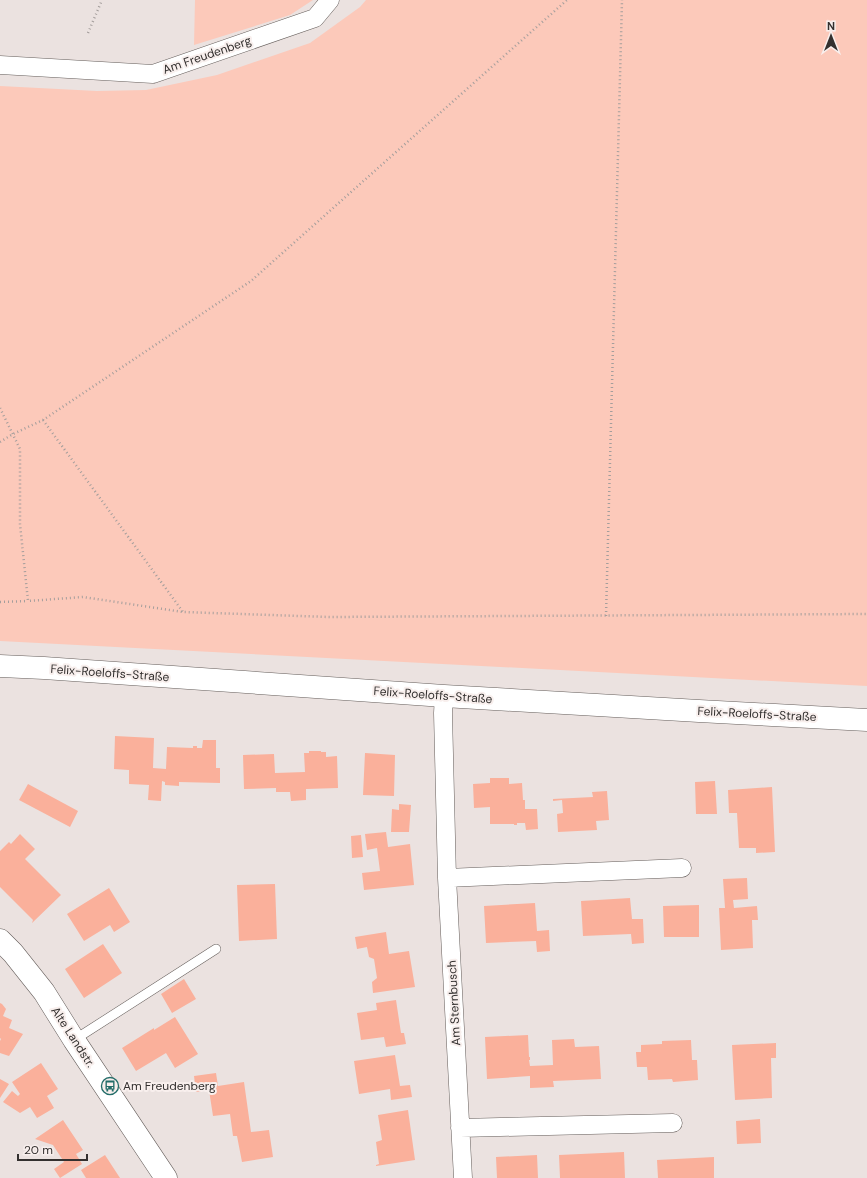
<svg xmlns="http://www.w3.org/2000/svg" width="867" height="1178" font-family="'DM Sans',sans-serif">
  <style>
    .green { fill: #fcc9ba }
    .building { fill: #fab09b }
    .lines { fill: none; stroke-linecap: round; stroke-linejoin: round }
    .service-casing { stroke: #655e5b; stroke-width: 10 }
    .minor-casing { stroke: #655e5b; stroke-width: 19 }
    .tertiary-casing { stroke: #655e5b; stroke-width: 23 }
    .path { stroke: #a49e9c; stroke-width: 2.5; stroke-dasharray: 1 3; stroke-linecap: butt }
    .service { stroke: #fff; stroke-width: 9 }
    .minor { stroke: #fff; stroke-width: 18 }
    .tertiary { stroke: #fff; stroke-width: 22 }
    .labels { text-anchor: middle; stroke-width: 4; stroke-linejoin: round; paint-order: stroke }
    .street-label { font-size: 12px; fill: #33302f; stroke: #f8efed }
    .poi-label { font-size: 12px; fill: #33302f; stroke: #f8efed; text-anchor: start }
  </style>
  <rect width="100%" height="100%" fill="#ebe2e0"/>
  <path class="green" d="M195 0H313L290 15 194 45Z
    M366 0H867V686L0 641V86L97 91 146 90 217 75 310 43 360 7Z"/>
  <path class="building" d="M115 736 154 738 153 768 166 769 167 747 193 748V746H197V748H202L203 740H216V768H220V783L179 782V786L165 785V782L162 781 161 801 148 800 149 785 129 784V770L114 769Z
    M309 751H321V752H326V757L337 756 338 788 306 789V800L291 801 290 792H276V788L244 789 243 755 274 754 275 773 305 772 304 753H309Z
    M365 753 395 755 394 796 363 795Z
    M490 778H509V784L522 783 523 800H525V809H537L538 829 526 830 525 823H517V825H514V824H490V807L474 808 473 784 490 783Z
    M715 781 717 814H696L695 782Z
    M28 784 78 811 70 827 19 800Z
    M772 787 775 852 756 853V848H739L737 813H729L728 790Z
    M607 791 609 820 596 821 597 830 558 832 557 814 563 813 562 800 553 801V799L593 797 592 792Z
    M399 804 411 805 409 832H391L392 809 399 810Z
    M386 832 388 847 410 844 414 885 364 890 362 873 380 871 377 848 367 850 365 834Z
    M20 834 35 849 25 859 61 895 32 923 33 920 0 887V851L9 842 11 844Z
    M361 835 363 857 352 858 351 836Z
    M747 878 748 899 733 900 734 908 757 906 758 920H752L753 948 721 950 719 908H725L723 879Z
    M275 884 277 939 239 941 237 885Z
    M109 888 130 922 114 932 110 925 84 941 67 914Z
    M630 898 632 919H643L644 943 632 944 631 934 583 936 581 901Z
    M535 903 537 931 549 930 550 951 537 952 536 941 486 943 484 906Z
    M699 905V937H664L663 906Z
    M386 932 389 954 409 951 415 987 373 993 372 982 377 978 374 959 369 957 367 947 357 949 355 937Z
    M103 944 122 973 84 998 65 969Z
    M184 979 196 999 172 1013 161 994Z
    M396 1000 401 1033H404L406 1044 386 1047 384 1037 361 1040 357 1013 377 1010 376 1003Z
    M0 1003 2 1004 6 1009 3 1016 12 1020 9 1028 23 1034 9 1056 0 1053V1041L1 1039 0 1038Z
    M175 1017 198 1054 175 1068 166 1053 136 1071 122 1048 154 1028V1030Z
    M528 1035 529 1057H530V1060H529L530 1066 553 1065 552 1040 574 1039 575 1047 599 1046 601 1079 553 1081 554 1087 530 1088V1076L487 1079 485 1037Z
    M691 1040 692 1060H697L698 1080 673 1082 672 1079 648 1080 647 1067H637L636 1052H641V1045L662 1044V1041Z
    M776 1043V1058H771L772 1098 735 1100 732 1045Z
    M395 1055 400 1086 410 1085 412 1097 391 1100 390 1089 359 1094 354 1061Z
    M41 1063 58 1089 47 1096 54 1108 37 1118 30 1107 20 1113 3 1102 12 1091 18 1096 20 1094 12 1082Z
    M216 1073 218 1086 244 1082 251 1132 269 1130 273 1157 242 1162 237 1136H233L230 1114 213 1116 209 1090 196 1092 194 1076Z
    M0 1079 9 1084 0 1098Z
    M408 1110 415 1160 376 1166V1165L379 1164 376 1142 382 1140 378 1115Z
    M760 1119 761 1143 737 1144 736 1121Z
    M63 1120 83 1150 76 1154 82 1164 60 1178 54 1169 64 1162 53 1145 35 1139Z
    M624 1152 625 1178H560L559 1155Z
    M105 1155 120 1178H86L81 1170Z
    M537 1155 538 1178H497L496 1157Z
    M714 1157V1178H658L657 1160Z"/>
  <g class="lines">
    <g class="service-casing">
      <path id="service" d="M74 1040 216 949"/>
    </g>
    <g class="minor-casing">
      <path id="minor" d="M0 65 153 74 315 18 330 0
        M444 696 443 713 447 878 463 1178
        M447 878 682 868
        M460 1128 673 1123"/>
    </g>
    <g class="tertiary-casing">
      <path id="tertiary" d="M0 666 44 668 444 696 699 711 867 720
        M0 940 13 953 44 992 74 1040 166 1178"/>
    </g>
    <path class="path" d="M88 33 102 0
      M0 408 20 449V524L28 601 83 597 183 612 329 617 867 614
      M43 420 183 612
      M0 442 13 434 43 420 251 281 567 0
      M0 602 28 601
      M606 616 622 0"/>
    <use href="#service" class="service"/>
    <use href="#minor" class="minor"/>
    <use href="#tertiary" class="tertiary"/>
  </g>
  <defs>
    <g id="bus-ring" transform="scale(0.9)"><circle r="9.5" fill="#f8efed" stroke="#236d69" stroke-width="1.5"/><path d="M-5-6H5V4H4V6H2V4H-2V6H-4V4H-5ZM-3.5-4V0h7V-4ZM-3.5 1.2v1.5H-2V1.2ZM2 1.2v1.5H3.5V1.2Z" fill="#236d69"/></g>
  </defs>
  <g fill-rule="evenodd">
    <use href="#bus-ring" x="110" y="1086"/>
  </g>
  <g class="labels">
    <g class="street-label">
      <text transform="translate(207 55) rotate(-19)" y="4">Am Freudenberg</text>
      <text transform="translate(110 673) rotate(4)" y="4">Felix-Roeloffs-Straße</text>
      <text transform="translate(433 695) rotate(4)" y="4">Felix-Roeloffs-Straße</text>
      <text transform="translate(757 714) rotate(3)" y="4">Felix-Roeloffs-Straße</text>
      <text transform="translate(454 1003) rotate(-93)" y="4">Am Sternbusch</text>
      <text transform="translate(73 1037) rotate(57)" y="4">Alte Landstr.</text>
    </g>
    <g class="poi-label">
      <text x="123" y="1090">Am Freudenberg</text>
    </g>
  </g>
  <g transform="translate(831 36)" stroke="#f8efed" stroke-width="3" paint-order="stroke">
  <path d="M0-3L7 15L0 10L-7 15Z" fill="#33302f"/>
  <text y="-6" font-size="11" font-weight="bold" text-anchor="middle" fill="#33302f">N</text>
  </g>
  <path d="M18 1154v6h69v-6" fill="none" stroke="#33302f" stroke-width="2"/>
  <text x="24" y="1154" font-size="12" fill="#33302f" stroke="#f8efed" stroke-width="3" paint-order="stroke">20 m</text>
</svg>
